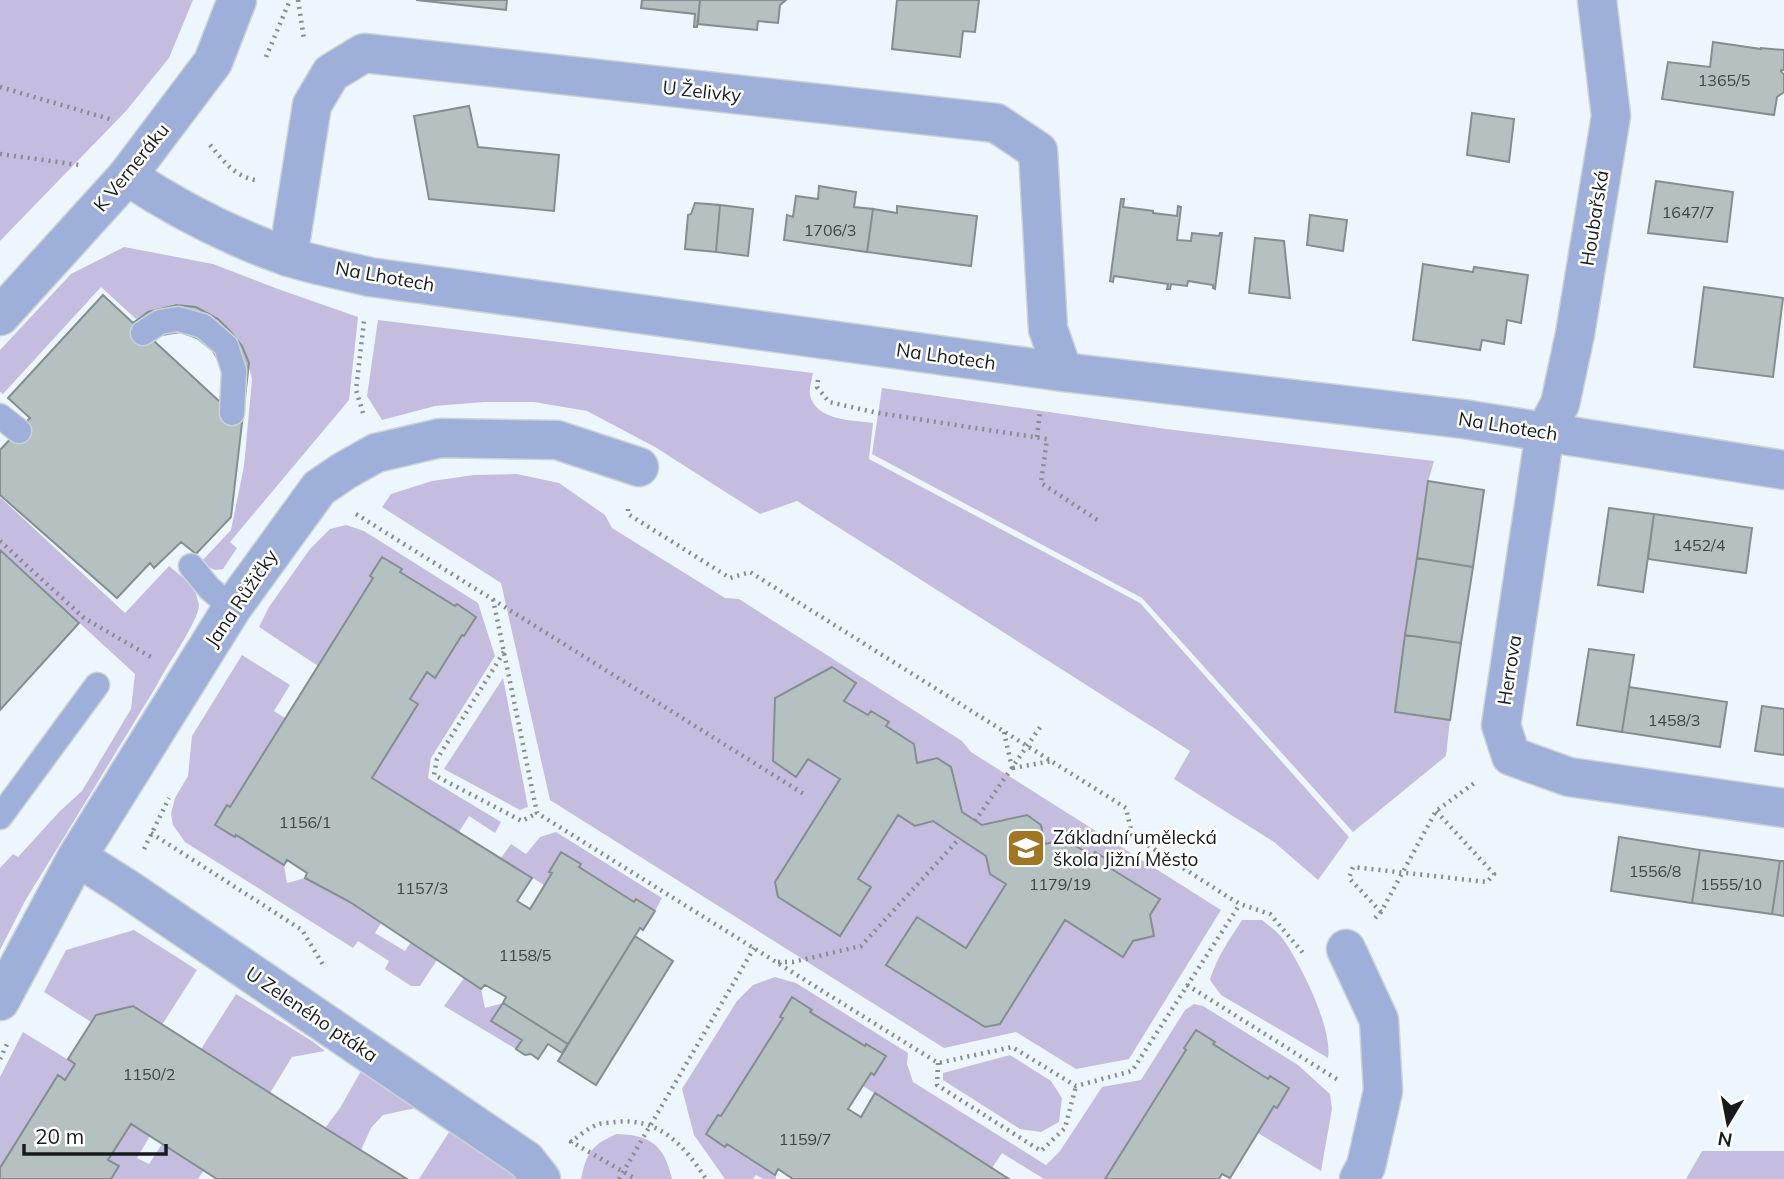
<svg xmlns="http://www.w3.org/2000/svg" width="1784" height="1179" font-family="Mulish,sans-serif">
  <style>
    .green { fill: #c5bde0; fill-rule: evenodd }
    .building { fill: #b5c0c1; stroke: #848e90; stroke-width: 2; fill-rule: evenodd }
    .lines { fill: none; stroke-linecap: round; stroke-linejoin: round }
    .service-casing { stroke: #cbd3d8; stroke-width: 27 }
    .minor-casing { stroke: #cbd3d8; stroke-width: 41 }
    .tertiary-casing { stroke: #cbd3d8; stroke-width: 41 }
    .path { stroke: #868c90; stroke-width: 4.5; stroke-dasharray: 2 5; stroke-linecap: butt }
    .service { stroke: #9eb0d9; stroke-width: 24 }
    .minor { stroke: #9eb0d9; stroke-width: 38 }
    .tertiary { stroke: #9eb0d9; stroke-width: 38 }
    .labels { text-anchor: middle; stroke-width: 5; stroke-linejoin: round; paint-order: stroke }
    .number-label { font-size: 16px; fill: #3f4446 }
    .street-label { font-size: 19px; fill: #181b1d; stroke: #fff }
    .poi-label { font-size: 19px; fill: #181b1d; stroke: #fff; text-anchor: start }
  </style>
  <rect width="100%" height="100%" fill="#edf6fc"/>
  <path class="green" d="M0 0H193L169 58 126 111 0 241Z
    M124 247 213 264 278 289 358 317 349 400 230 542 237 548 223 569 215 570 200 563 231 530 244 466 252 379 248 363 241 346 230 331 218 319 196 307 175 304 147 312 136 319 101 287 3 394 0 392V350L71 274Z
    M378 320 813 373C812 379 809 389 810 395 816 421 853 420 873 423L869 459 1140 603 1349 837 1318 880 1274 842 1174 779 1190 751 797 501 760 514 655 447 587 411 534 402H484L435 406 382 420 367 396Z
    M882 388 1166 429 1434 461 1428 482 1395 712 1450 720 1446 756 1353 832 1142 598 872 454Z
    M517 474 559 483 605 515 612 528 725 598 739 599 962 741 971 752 1221 910 1129 1059 1076 1069 1016 1032 944 1048 550 800 501 583 382 507 391 494 432 481 474 475ZM775 698 844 701 868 715 871 711 889 722 886 726 917 763 937 758 962 812 982 825 1027 815 1041 825 1045 844 1065 839 1092 856 1095 852 1113 863 1110 868 1160 899 1150 915 1154 936 1133 941 1123 957 1065 920 1000 1024 985 1027 887 965 917 917 966 948 1006 884 986 856 933 821 915 826 898 815 858 879 778 897 775 882 840 779 808 759 796 776 773 761Z
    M0 497 125 613 169 566C178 574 191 582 196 594 197 597 198 601 199 605 199 621 166 666 157 685L25 901 0 950V868L13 854 18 857 60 811 82 791 131 709 135 674 0 550Z
    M346 525 364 531 478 603 495 656 431 758 428 778 501 822 495 833 469 816 459 832 372 778 418 704 410 699 427 672 434 677 462 635 465 636 476 616 457 605 455 606 400 572 402 569 382 557 370 576 373 578 318 666 259 627 269 607 310 549 330 529Z
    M242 655 290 685 274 711 285 718 230 807 227 806 215 825 234 837 236 835 284 865 287 883 305 878 350 902 381 923 375 933 405 951 411 942 437 960 420 986H411L385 969 389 961 358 941 353 948 185 842 173 825 171 814 175 798 188 776 192 736Z
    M503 678 528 807 520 810 444 769Z
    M556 832 662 898 655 911 636 899 634 902 579 867 561 853 549 871 552 873 544 885 501 858 511 844 526 854 540 837Z
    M1242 920H1262C1269 926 1278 932 1283 939 1300 963 1333 1028 1328 1058L1221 995 1210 980C1216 958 1230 939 1242 920Z
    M134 930 197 970 162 1025 132 1006 96 1015 91 1022 44 992 66 950Z
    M775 977 796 983 908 1053 907 1064 913 1082 1046 1165 1060 1151 1102 1087 1141 1080 1185 1010 1194 1004 1203 1006 1298 1065 1330 1094 1332 1109 1321 1171 1258 1133 1274 1106 1277 1107 1289 1088 1270 1076 1268 1079 1213 1044 1214 1041 1196 1030 1184 1048 1186 1050 1105 1179H1044L1002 1153 992 1168 863 1086 871 1073 874 1074 885 1056 867 1044 865 1046 810 1012 811 1009 793 998 781 1017 783 1018 721 1116 718 1115 706 1134 725 1146 727 1144 775 1174 776 1179H763L756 1175 753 1179H725L694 1135 682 1089 737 1001 753 985Z
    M464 978 481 989 485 1008 503 1003 492 1021 522 1040 516 1049 444 1006Z
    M236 994 312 1041 325 1051 292 1057 270 1093 201 1049Z
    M23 1032 75 1064 65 1080 58 1076 0 1168V1077Z
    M1010 1055 1051 1081 1062 1098 1059 1122 1041 1132 1020 1129 943 1080V1073Z
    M361 1071 416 1108 383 1115 371 1128 361 1150 325 1128 340 1108Z
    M131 1124 150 1136 137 1158 149 1164 162 1144 204 1170 198 1179H111L119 1167 108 1160Z
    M451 1129 528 1179H419Z
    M616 1134C650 1135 664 1144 672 1179H581C587 1152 591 1146 616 1134Z
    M1702 1151H1784V1179H1686Z"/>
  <path class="building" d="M416 0H507L506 10Z
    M642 0H700L697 27H694L695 14 641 8Z
    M700 0H786L780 5 778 23 758 21 757 30 698 24Z
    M897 0H979L975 32 963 31 960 57 892 49Z
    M1713 42 1761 49V48L1784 50V70H1781V71L1784 75V92L1777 97 1774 115 1662 99 1668 62 1710 67Z
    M469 106 478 147 559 155 554 211 429 199 414 116Z
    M1472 113 1514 119 1509 162 1467 155Z
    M1656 181 1733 192 1727 242 1648 233Z
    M819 186 856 192 854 207 873 209 867 252 784 240 787 215 793 217 796 196 818 199Z
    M1121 199H1124L1123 207 1153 211V213L1177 216 1178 206 1181 207 1177 240 1191 241 1192 233 1219 236 1220 233H1222L1215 289 1213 288V285L1188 281 1187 286 1171 284 1170 289H1167L1168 284 1114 276 1113 282 1110 281Z
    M695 203 720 205 716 252 685 249 688 215 691 214Z
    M720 205 753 209 748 256 716 252Z
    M897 206 977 216 971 266 867 252 873 209 897 213Z
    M1310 215 1347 220 1343 251 1307 245Z
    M1255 238 1284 241 1290 298 1249 293Z
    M1423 264 1473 272 1474 267 1528 275 1521 323 1507 320 1504 344 1482 340 1480 350 1413 340Z
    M1704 287 1783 298 1773 377 1694 367Z
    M103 295 133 323 148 312 176 305 196 307 218 319 230 331 242 346 249 363 231 517 196 554 181 542 154 568 150 563 117 598 0 495V450L30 418 8 398ZM180 332 197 338 213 351 221 365 223 381 220 402 154 341 162 335Z
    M1428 481 1484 490 1473 567 1417 558Z
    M1609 508 1654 514 1643 592 1598 585Z
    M1654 514 1752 528 1746 573 1648 559Z
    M0 550 79 623 0 710Z
    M382 557 402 569 400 572 455 606 457 604 476 617 464 636 462 635 435 678 427 672 410 699 418 704 372 778 532 878 517 901 530 909 552 873 549 872 561 852 581 864 579 867 634 902 636 899 655 911 643 930 640 928 568 1044 503 1003 506 997 485 985 481 989 350 902 305 878 307 873 287 860 284 865 236 835 235 837 215 825 227 805 230 807 373 578 370 576Z
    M1417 558 1473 567 1461 643 1405 635Z
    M1405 635 1461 643 1450 720 1395 712Z
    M1589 649 1634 655 1622 732 1577 725Z
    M832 667 856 683 844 701 868 715 871 711 889 722 886 726 914 744 917 763 937 758 951 767 962 812 982 825 1027 815 1041 825 1045 844 1065 839 1092 856 1095 852 1113 863 1110 868 1160 899 1150 915 1154 936 1133 941 1123 957 1065 920 1000 1024 985 1027 886 965 917 917 966 948 1006 884 990 874 986 856 933 821 915 826 898 815 858 879 871 887 840 936 778 897 775 882 840 779 808 759 796 777 773 761 775 698Z
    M1629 687 1727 702 1720 747 1622 732Z
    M1762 706 1784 709V755L1755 751Z
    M1619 837 1700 850 1692 903 1611 891Z
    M1700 850 1780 861 1772 914 1692 903Z
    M1780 861H1784V916L1772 914Z
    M635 936 673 961 596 1085 558 1061Z
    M792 997 812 1010 810 1012 865 1046 866 1044 886 1056 874 1075 871 1073 848 1109 861 1117 875 1093 1009 1179H793L778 1169 775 1175 727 1144 725 1147 706 1134 718 1115 721 1116 783 1018 780 1017Z
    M503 1003 568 1044 562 1053 548 1044 538 1059 531 1054 525 1055 516 1049 522 1040 491 1021Z
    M133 1006 325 1128 407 1179H217L131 1124 108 1160 119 1166 111 1179H0V1168L58 1075 65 1080 75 1064 68 1059 96 1015Z
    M1196 1030 1215 1042 1213 1044 1268 1079 1270 1076 1289 1088 1277 1108 1274 1106 1230 1178 1222 1174 1219 1179H1105L1186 1050 1184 1048Z"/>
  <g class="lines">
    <g class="service-casing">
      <path id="service" d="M143 333 160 322 178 319 203 326 226 346 234 371 232 413
        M0 416 19 431
        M191 566 209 588 232 608
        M0 817 97 685"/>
    </g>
    <g class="minor-casing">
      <path id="minor" d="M1597 0 1611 116 1575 334 1560 404 1545 432 1501 725 1511 756 1569 777 1784 808
        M127 176C177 209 229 236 286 256 313 265 342 270 370 277L1063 372 1463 419 1784 470
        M288 257 312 105 331 73 364 53 996 123 1038 151 1048 329 1063 372
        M77 857 126 888 526 1160 541 1179
        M1346 949 1379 1020 1383 1091 1366 1166 1359 1179
        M0 1001 77 857 232 608 319 488 344 471 376 453 440 438 557 440 639 467"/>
    </g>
    <g class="tertiary-casing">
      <path id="tertiary" d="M0 316 127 176 213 62 237 0"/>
    </g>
    <path class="path" d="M298 0 304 39
      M266 57 290 0
      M0 87 113 120
      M210 145C223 160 234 176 255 180
      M0 154 79 165
      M818 380 817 387 829 402 878 413 1047 439 1041 483 1099 521
      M363 413 356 390 364 321
      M1037 437 1040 411
      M628 509V514L730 578 750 572 1126 808 1132 835 1228 897 1240 904 1270 914 1303 953
      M356 514 807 796
      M0 541 84 618 151 657
      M493 599 537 813 938 1063 1012 1047 1076 1086 1132 1071 1240 904
      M504 652 437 759 434 775 522 821 537 813
      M1004 732 1012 768
      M1013 768 1052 761
      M975 821 1041 726
      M151 833 302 930 325 968
      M144 849 169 798
      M1381 912 1349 878 1353 867 1487 882 1494 874 1436 811
      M1375 918 1381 912 1436 811 1477 781
      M778 962H793L861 946 959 839
      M1187 985 1338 1080
      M0 1059 8 1042
      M938 1063 937 1085 1041 1151 1065 1128 1076 1086
      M570 1141 636 1179
      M571 1143V1142C579 1136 589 1127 599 1124 603 1123 610 1123 615 1122 659 1117 684 1145 706 1179
      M619 1179 754 948"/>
    <use href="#service" class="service"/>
    <use href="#minor" class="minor"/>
    <use href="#tertiary" class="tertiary"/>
  </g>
  <defs>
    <g id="school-square" transform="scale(2.0125)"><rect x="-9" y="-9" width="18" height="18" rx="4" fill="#9e7624" stroke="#fff"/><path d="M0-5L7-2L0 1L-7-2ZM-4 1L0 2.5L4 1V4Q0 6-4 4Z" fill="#fff"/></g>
  </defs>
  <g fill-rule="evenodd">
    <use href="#school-square" x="1026" y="848"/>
  </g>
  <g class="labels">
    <g class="number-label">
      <text x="1724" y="86">1365/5</text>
      <text x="1688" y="218">1647/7</text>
      <text x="830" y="236">1706/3</text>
      <text x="1699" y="551">1452/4</text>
      <text x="1674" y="726">1458/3</text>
      <text x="305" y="828">1156/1</text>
      <text x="1655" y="877">1556/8</text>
      <text x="1060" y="890">1179/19</text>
      <text x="1731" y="890">1555/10</text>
      <text x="422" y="894">1157/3</text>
      <text x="525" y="961">1158/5</text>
      <text x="149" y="1080">1150/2</text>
      <text x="805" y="1145">1159/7</text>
    </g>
    <g class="street-label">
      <text transform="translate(702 91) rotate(6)" y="7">U Želivky</text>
      <text transform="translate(131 167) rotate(-51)" y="7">K Verneráku</text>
      <text transform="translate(1594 218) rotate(-81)" y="7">Houbařská</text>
      <text transform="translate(385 276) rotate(10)" y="7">Na Lhotech</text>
      <text transform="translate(946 356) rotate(8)" y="7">Na Lhotech</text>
      <text transform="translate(1508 426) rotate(9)" y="7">Na Lhotech</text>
      <text transform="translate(241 598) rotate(-56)" y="7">Jana Růžičky</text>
      <text transform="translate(1509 670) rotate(-81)" y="7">Herrova</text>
      <text transform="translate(312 1014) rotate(34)" y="7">U Zeleného ptáka</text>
    </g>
    <g class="poi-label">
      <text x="1053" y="844">Základní umělecká<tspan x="1053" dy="22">škola Jižní Město</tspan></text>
    </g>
  </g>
  <g transform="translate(1728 1123) rotate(190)" stroke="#ffffff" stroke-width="5" paint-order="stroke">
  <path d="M0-5L12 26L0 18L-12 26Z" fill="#181b1d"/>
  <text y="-10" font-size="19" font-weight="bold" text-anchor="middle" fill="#181b1d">N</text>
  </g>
  <path d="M24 1144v10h142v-10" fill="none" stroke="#181b1d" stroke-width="3.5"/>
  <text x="35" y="1144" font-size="21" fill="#181b1d" stroke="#ffffff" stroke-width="5" paint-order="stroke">20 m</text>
</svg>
